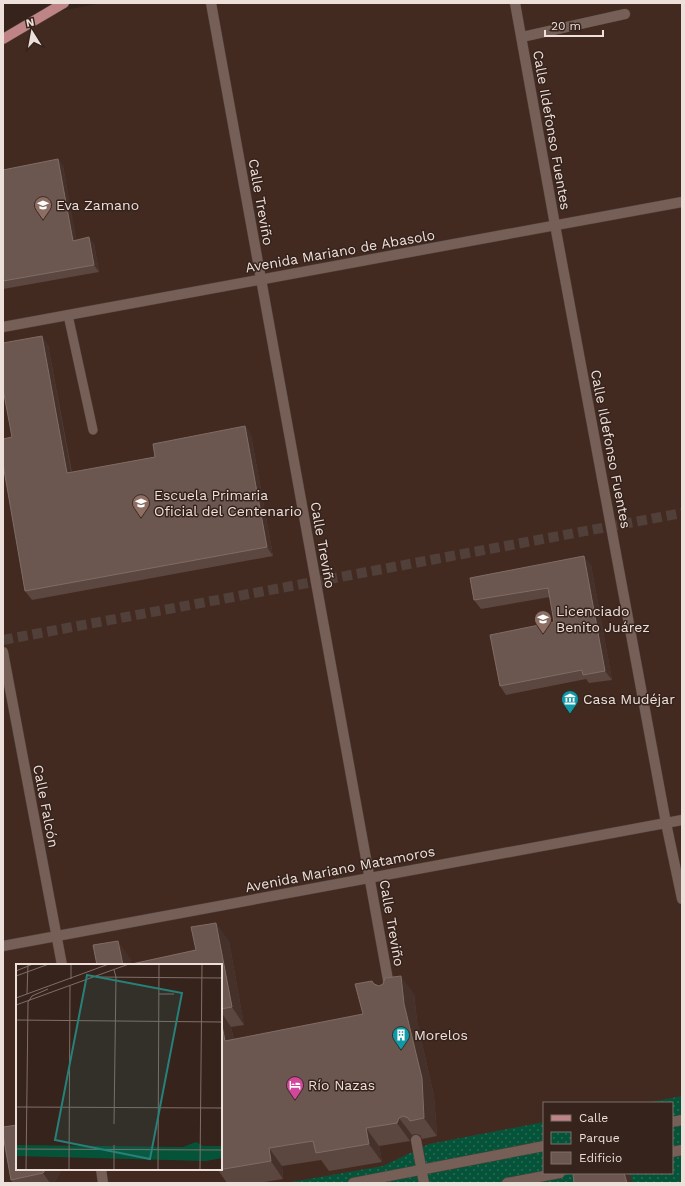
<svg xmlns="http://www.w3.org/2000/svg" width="685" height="1186" font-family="'Work Sans',sans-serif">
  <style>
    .built { fill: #432a21; fill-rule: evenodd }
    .park { fill: url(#park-dots) }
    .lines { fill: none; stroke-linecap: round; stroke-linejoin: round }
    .tertiary-tunnel { stroke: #513f39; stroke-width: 10; stroke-dasharray: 10 5; stroke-linecap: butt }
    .service-casing { stroke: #4f3f39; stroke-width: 10 }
    .pedestrian-casing { stroke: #4f3f39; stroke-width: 11 }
    .minor-casing { stroke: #4f3f39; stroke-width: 11 }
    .tertiary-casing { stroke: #4f3f39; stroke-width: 11 }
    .primary-casing { stroke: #4f3f39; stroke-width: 11 }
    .service { stroke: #755f56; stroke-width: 9 }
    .pedestrian { stroke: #755f56; stroke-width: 10 }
    .minor { stroke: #755f56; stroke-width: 10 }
    .tertiary { stroke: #755f56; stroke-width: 10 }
    .primary { stroke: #be8486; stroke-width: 10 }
    .wall { fill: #5b473f }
    .shaded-wall { fill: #46312a }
    .building { fill: #6b5750; stroke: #7f6c65 }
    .labels { text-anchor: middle; stroke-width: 3; stroke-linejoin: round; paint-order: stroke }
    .street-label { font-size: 14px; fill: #ede0db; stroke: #36231c }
    .poi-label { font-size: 14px; fill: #ede0db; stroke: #36231c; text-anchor: start }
    .inset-road { fill: none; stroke: #7f6f68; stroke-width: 1 }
    .view { fill: #258179; fill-opacity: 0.15; stroke: #258179; stroke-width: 2 }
    .inset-edge { fill: none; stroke: #ede0db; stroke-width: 2 }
  </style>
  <defs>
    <pattern id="park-dots" width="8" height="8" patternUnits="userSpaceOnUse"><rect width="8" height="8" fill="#05543a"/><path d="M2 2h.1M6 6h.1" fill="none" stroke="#2a6c56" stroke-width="1.8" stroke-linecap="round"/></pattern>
  </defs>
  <rect width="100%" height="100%" fill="#36231c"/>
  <path class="built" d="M102 3H682V1183H3V40L50 13ZM17 965H221V1169H17ZM544 1103H672V1173H544Z"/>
  <path class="park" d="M682 1096V1181L674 1183H286L383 1166 429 1144 544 1122V1173H672V1103H646Z"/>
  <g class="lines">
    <path class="tertiary-tunnel" d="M3 640 682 513"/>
    <g class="service-casing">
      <path id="service" d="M68 315 93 430"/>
    </g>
    <g class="pedestrian-casing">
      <path id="pedestrian" d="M672 1152 682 1150
        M507 1183 560 1173"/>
    </g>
    <g class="minor-casing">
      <path id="minor" d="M211 3 390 991
        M515 3 555 225 666 823 682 899
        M522 37 625 14
        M57 936 682 820
        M672 1122 682 1120
        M416 1140 424 1183
        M353 1183 544 1146"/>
    </g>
    <g class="tertiary-casing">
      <path id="tertiary" d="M3 327 682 202
        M3 652 62 965
        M3 946 57 936
        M101 1169 103 1183"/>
    </g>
    <g class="primary-casing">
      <path id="primary" d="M3 39 64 3"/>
    </g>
    <use href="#service" class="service"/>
    <use href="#pedestrian" class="pedestrian"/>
    <use href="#minor" class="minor"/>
    <use href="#tertiary" class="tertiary"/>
    <use href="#primary" class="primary"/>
  </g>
  <path class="wall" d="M58 159 63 166 76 240 94 244 99 272 3 289V170Z
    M48 345 72 473 155 457 245 426 251 435 273 556 32 600 25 591 12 437Z
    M591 565 612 680 589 683 586 679 506 695 500 686 554 622 550 597 481 609 474 600Z
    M229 941 244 1025 231 1027 234 1040 363 1014 375 984 379 986 414 994 417 1021 434 1096 437 1136 422 1139 420 1135 415 1134 412 1135 410 1141 379 1146 382 1162 329 1171 321 1160 282 1166 283 1179 258 1183H227L218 1170 221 1169V965H97L130 958 131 964 196 950Z
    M17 1169H60L61 1171 54 1183H13L11 1180Z"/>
  <path class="shaded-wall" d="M58 159 63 166 78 248 73 241Z
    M89 237 94 244 99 272 94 265Z
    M42 336 48 345 73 482 67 473Z
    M245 426 251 435 273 556 267 547Z
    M584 556 591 565 612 680 605 671Z
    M216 923 229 941 244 1025 232 1007Z
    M118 941 130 958 132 965H123Z
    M401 976 414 994 417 1021 434 1096 437 1136 424 1118 404 1004Z
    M221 1012 231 1027 238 1059 225 1041 221 1020Z
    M399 1118 412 1135 410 1141 397 1123Z
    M366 1128 379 1146 382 1162 369 1144Z
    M269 1148 282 1166 283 1179 271 1161Z
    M46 1169H60L61 1171 54 1183H50L43 1173Z
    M624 1173H629L631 1176 633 1183H627Z"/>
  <path class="building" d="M58 159 73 241 89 237 94 265 3 281V170Z
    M42 336 67 473 155 457 153 444 245 426 267 547 25 591 3 464V439L12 437 3 389V343Z
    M584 556 605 671 583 675 582 670 500 686 490 635 554 622 548 588 474 600 470 578Z
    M216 923 232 1007 221 1009V965H127L196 950 191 927Z
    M118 941 123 965H97L93 945Z
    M401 976 404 1004 422 1078 424 1118 410 1121 408 1118 403 1116 399 1118 397 1123 366 1128 369 1144 316 1153 313 1141 269 1148 271 1161 218 1170V1169H221V1020L225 1041 363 1014 355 984 372 981 374 984 379 986 383 984 385 978Z
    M17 1125V1169H46L43 1173 11 1180 3 1135V1127Z
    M575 1173H624L627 1183H574L573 1174Z"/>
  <defs>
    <g id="school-pin" transform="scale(0.9)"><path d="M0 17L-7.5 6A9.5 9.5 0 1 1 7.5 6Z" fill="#8d6e63" stroke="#36231c"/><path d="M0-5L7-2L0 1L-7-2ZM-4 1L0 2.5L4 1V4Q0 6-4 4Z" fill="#fff"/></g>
    <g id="museum-pin" transform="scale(0.9)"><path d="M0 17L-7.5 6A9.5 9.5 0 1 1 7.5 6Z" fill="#0f9aa8" stroke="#36231c"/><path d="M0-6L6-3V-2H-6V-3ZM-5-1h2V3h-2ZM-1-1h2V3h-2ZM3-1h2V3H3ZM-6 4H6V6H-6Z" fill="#fff"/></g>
    <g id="building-pin" transform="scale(0.9)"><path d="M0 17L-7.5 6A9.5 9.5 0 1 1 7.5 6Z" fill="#0f9aa8" stroke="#36231c"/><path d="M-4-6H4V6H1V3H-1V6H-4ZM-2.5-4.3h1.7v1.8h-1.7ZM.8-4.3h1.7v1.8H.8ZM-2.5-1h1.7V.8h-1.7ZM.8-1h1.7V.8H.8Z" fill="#fff"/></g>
    <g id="hotel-pin" transform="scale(0.9)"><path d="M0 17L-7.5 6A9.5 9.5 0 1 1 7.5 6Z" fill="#d1479c" stroke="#36231c"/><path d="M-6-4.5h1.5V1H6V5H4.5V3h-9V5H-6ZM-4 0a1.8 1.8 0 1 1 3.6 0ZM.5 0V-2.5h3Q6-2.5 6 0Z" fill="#fff"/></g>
  </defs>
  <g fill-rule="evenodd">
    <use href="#school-pin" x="43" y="205"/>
    <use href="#school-pin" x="141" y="503"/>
    <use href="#school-pin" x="543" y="619"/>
    <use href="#museum-pin" x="570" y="699"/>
    <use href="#building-pin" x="401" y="1035"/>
    <use href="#hotel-pin" x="295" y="1085"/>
  </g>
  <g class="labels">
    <g class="street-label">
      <text transform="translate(552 130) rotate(80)" y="5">Calle Ildefonso Fuentes</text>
      <text transform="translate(261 202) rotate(80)" y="5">Calle Treviño</text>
      <text transform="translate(340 251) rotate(-10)" y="5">Avenida Mariano de Abasolo</text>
      <text transform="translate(611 449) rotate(79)" y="5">Calle Ildefonso Fuentes</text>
      <text transform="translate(323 545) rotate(80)" y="5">Calle Treviño</text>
      <text transform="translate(46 806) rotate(79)" y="5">Calle Falcón</text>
      <text transform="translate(340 869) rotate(-11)" y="5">Avenida Mariano Matamoros</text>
      <text transform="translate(392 923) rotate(80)" y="5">Calle Treviño</text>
    </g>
    <g class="poi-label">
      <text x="56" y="210">Eva Zamano</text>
      <text x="154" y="500">Escuela Primaria<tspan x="154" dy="16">Oficial del Centenario</tspan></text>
      <text x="556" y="616">Licenciado<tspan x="556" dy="16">Benito Juárez</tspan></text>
      <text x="583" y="704">Casa Mudéjar</text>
      <text x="414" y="1040">Morelos</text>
      <text x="308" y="1090">Río Nazas</text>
    </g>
  </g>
  <g transform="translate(16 964)">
    <rect width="206" height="206" fill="#36231c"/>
    <path d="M180 178 187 182H206V194L190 197 0 192V181L167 183Z" fill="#05543a"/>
    <path class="inset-road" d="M98 6 100 13 98 160M0 7 17 0M0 12 33 0M80 13 206 14M55 15V0M11 30 12 0M143 30H158M0 34 93 0M12 38 16 32 32 25M0 41 113 0M0 56 206 58M0 143 206 144M0 185 206 186M10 206 12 38M53 206 54 22M98 206V181M142 206 143 0M184 206 186 0"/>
    <path class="view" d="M71 11 166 29 134 195 39 176Z"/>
    <rect width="206" height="206" class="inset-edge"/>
  </g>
  <rect width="685" height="1186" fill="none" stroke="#ede0db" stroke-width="8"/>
  <rect x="543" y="1102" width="130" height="72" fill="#36231c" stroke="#7f6f68"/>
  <rect x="551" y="1115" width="20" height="6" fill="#be8486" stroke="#7f6f68"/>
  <text x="579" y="1122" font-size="12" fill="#ede0db">Calle</text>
  <rect x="551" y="1132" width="20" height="12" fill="url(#park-dots)" stroke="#7f6f68"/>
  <text x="579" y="1142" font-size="12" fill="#ede0db">Parque</text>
  <rect x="551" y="1152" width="20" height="12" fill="#6b5750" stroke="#7f6f68"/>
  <text x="579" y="1162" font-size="12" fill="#ede0db">Edificio</text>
  <g transform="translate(32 32) rotate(349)" stroke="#36231c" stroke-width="3" paint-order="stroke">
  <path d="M0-3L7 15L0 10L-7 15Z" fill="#ede0db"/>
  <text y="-6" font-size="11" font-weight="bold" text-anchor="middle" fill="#ede0db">N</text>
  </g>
  <path d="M545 30v6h58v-6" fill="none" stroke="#ede0db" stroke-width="2"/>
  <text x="551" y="30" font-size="12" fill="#ede0db" stroke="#36231c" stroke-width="3" paint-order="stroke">20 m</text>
</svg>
